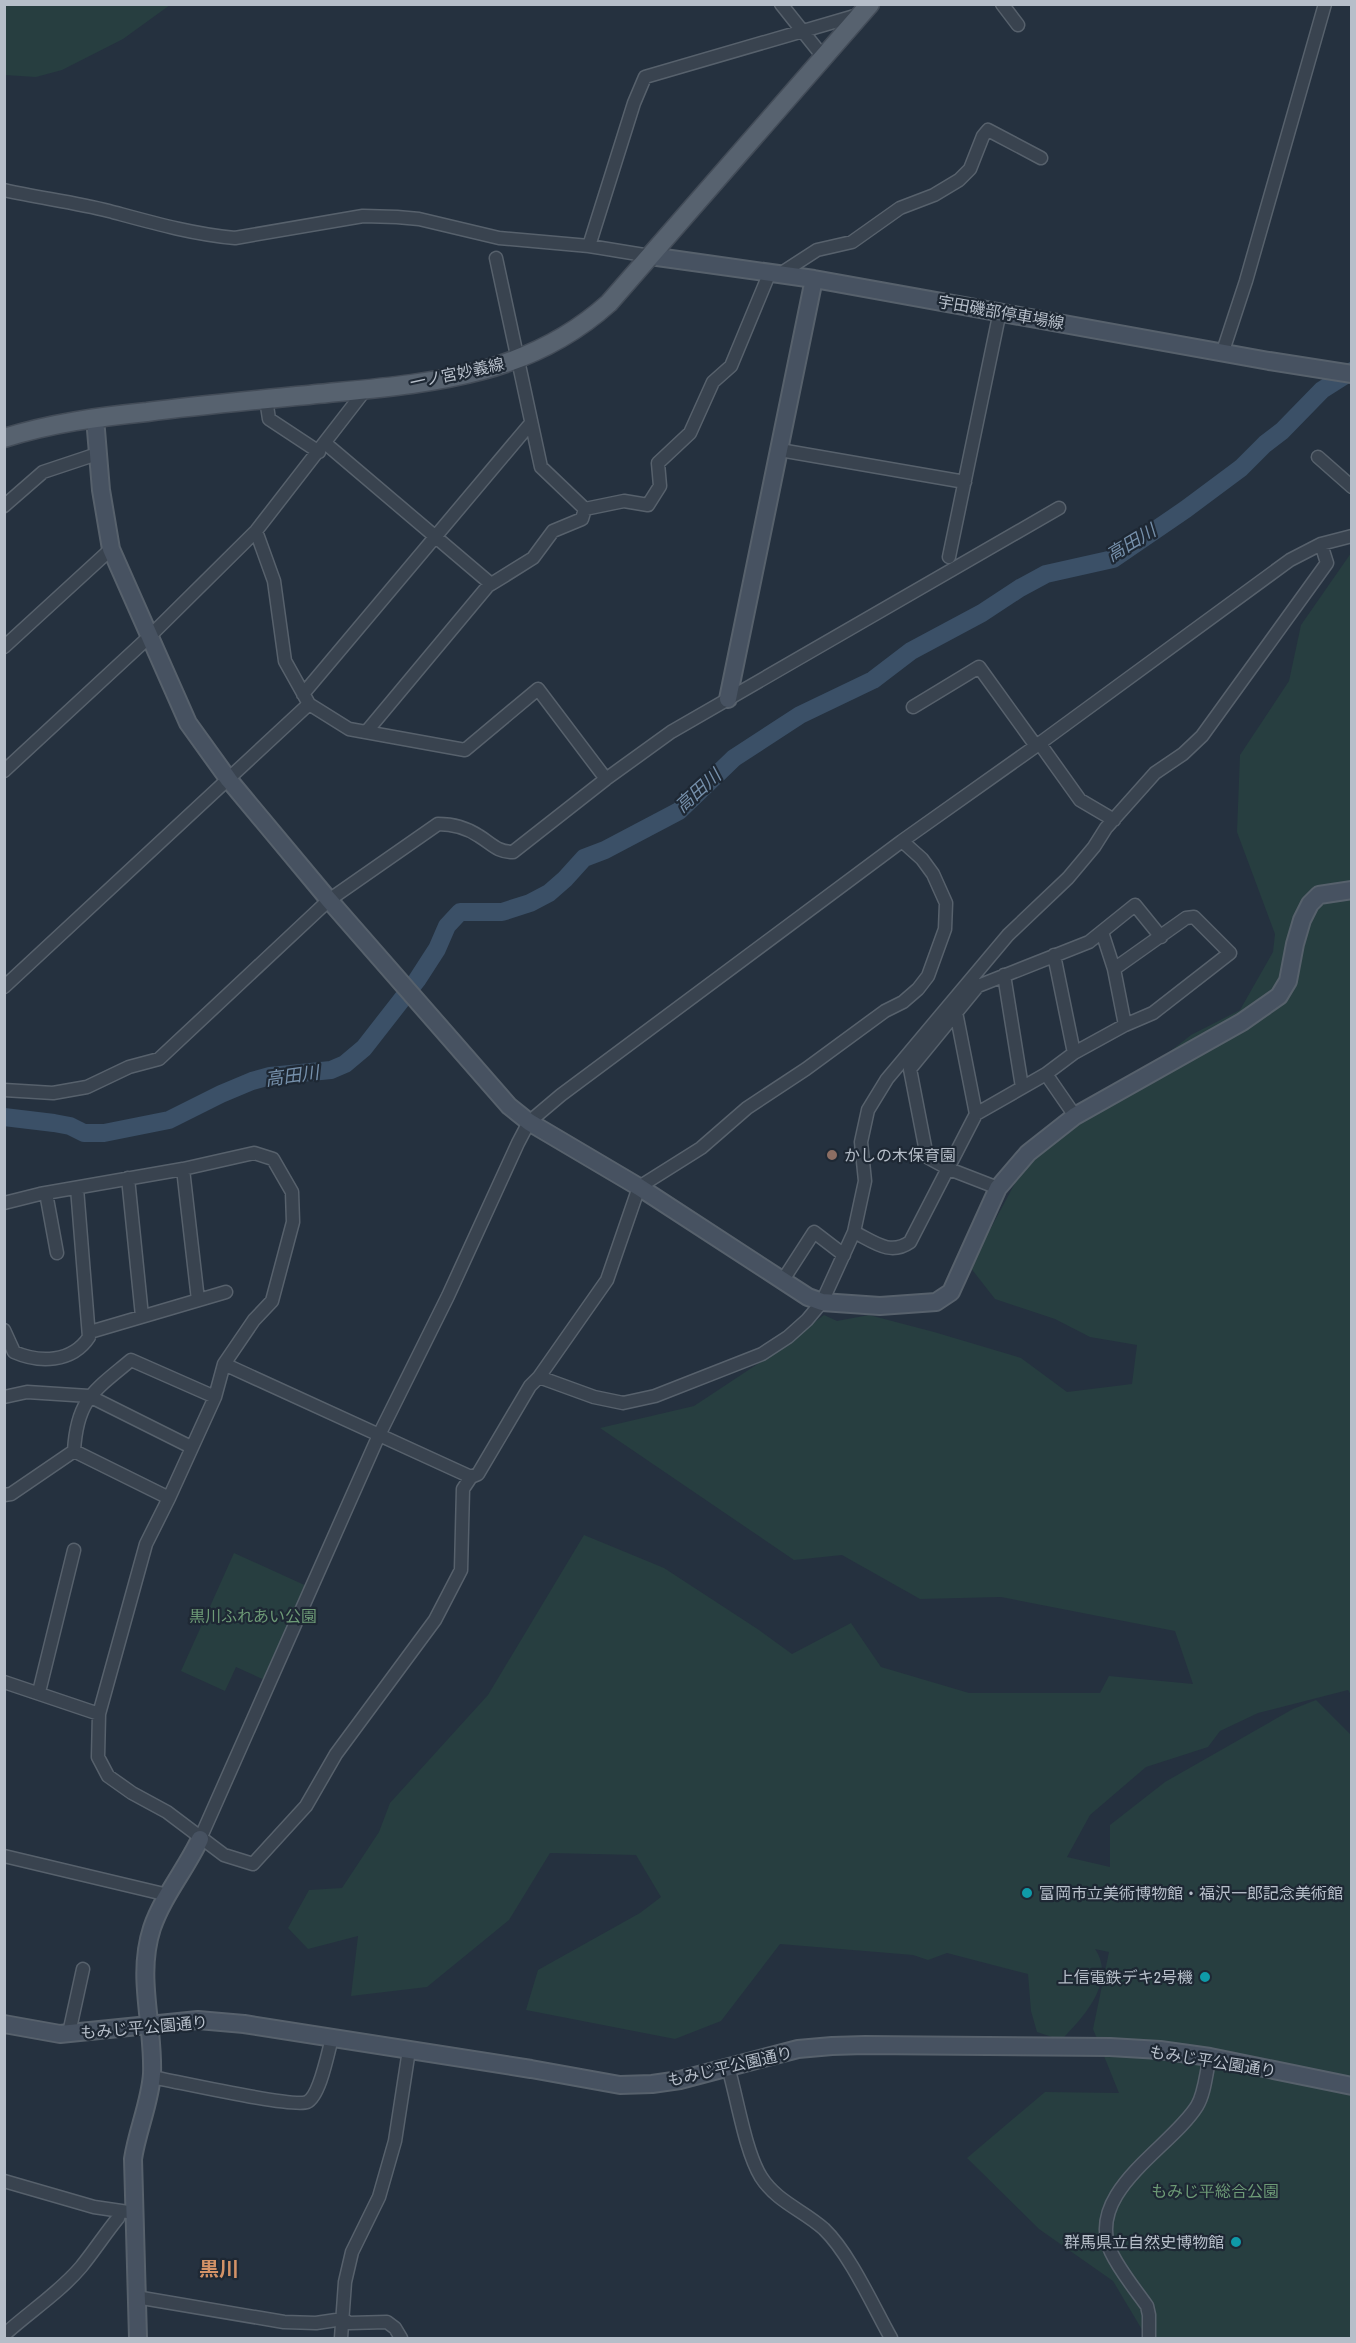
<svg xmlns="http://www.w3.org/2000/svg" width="1356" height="2343" font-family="'Archivo Narrow','Noto Sans JP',sans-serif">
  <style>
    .green { fill: #273e40 }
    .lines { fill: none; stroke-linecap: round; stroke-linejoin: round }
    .river { stroke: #3b5067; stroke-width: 18 }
    .street-casing { stroke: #57616c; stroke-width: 15 }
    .secondary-casing { stroke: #57616c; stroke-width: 20 }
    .primary-casing { stroke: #434c58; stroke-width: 21 }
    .street { stroke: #39434f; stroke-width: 12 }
    .secondary { stroke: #475261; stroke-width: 16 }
    .primary { stroke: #57626f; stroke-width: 18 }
    .education-dot { fill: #8d6e63; stroke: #1e2834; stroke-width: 2 }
    .culture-dot { fill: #0f9aa8; stroke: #1e2834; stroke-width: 2 }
    .labels { text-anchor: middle; stroke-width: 4.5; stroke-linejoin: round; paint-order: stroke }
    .street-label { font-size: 16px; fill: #b6bec9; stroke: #1e2834 }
    .poi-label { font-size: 16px; fill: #b6bec9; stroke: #1e2834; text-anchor: start }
    .park-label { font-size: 16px; fill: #6d9a76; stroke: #1e2834 }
    .water-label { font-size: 18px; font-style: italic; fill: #7690ab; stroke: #1e2834 }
    .quarter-label { font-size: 20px; font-weight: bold; fill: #d39267; stroke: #1e2834 }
  </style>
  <rect width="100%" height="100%" fill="#25313f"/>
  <path class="green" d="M5 4H170V5L123 39 62 70 36 77 5 75Z
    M1351 553V1695L1348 1690 1258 1713 1220 1731 1208 1747 1146 1767 1090 1815 1067 1857 1110 1867V1825L1165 1782 1293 1709 1316 1700 1351 1735V2338H1147L1113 2281 1039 2229 967 2158 1045 2092 1119 2093 1093 2029 1109 1952 1095 1949C1117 1981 1083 2018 1061 2040L1037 2032 1031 2011 1028 1974 947 1953 928 1960 913 1955 780 1944 721 2021 675 2039 526 2010 538 1970 640 1913 661 1897 636 1855 550 1853 509 1920 427 1987 351 1996 358 1936 308 1949 288 1928 309 1890 342 1888 379 1832 390 1803 488 1695 584 1535 664 1568 759 1630 792 1654 851 1623 881 1667 969 1693H1100L1109 1676 1193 1684 1175 1631 1001 1597 920 1599 842 1555 794 1560 600 1428 694 1406 768 1357 824 1315 837 1321 869 1315 934 1332 1021 1358 1067 1392 1132 1384 1137 1345 1090 1337 1055 1319 995 1299 970 1267 1021 1172 1058 1139 1191 1035 1240 1010 1273 952 1275 934 1237 832 1240 755 1289 681 1301 625Z
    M234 1553 311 1588 269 1682 236 1667 225 1691 181 1671Z"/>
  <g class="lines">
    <path class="river" d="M4 1117 54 1123 70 1126 84 1133H104L169 1120 221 1094 252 1081 270 1076 331 1070 345 1064 364 1048 417 980 437 949 447 926 460 912H502L530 903 549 893 565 879 584 858 605 850 679 811 734 758 800 715 873 680 911 651 982 613 1020 588 1046 574 1113 559 1186 509 1241 468 1265 444 1282 431 1322 390 1352 371"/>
    <g class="street-casing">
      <path id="street" d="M781 4 824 58
        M1002 4 1018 25
        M4 190C39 198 74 202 109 211 150 222 191 234 235 238L363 216 397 217 419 219 499 238 589 246 650 256
        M589 246 634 103 645 77 858 15
        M780 274 817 250 852 242 900 208 934 195 959 180 970 169 983 136 988 130 1041 158
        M1223 351 1246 281 1325 4
        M266 399 269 419 319 452
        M325 443 491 584
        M780 450 965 482
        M1318 457 1352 487
        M4 506 43 472 97 454
        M585 509 624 501 648 505 660 486 658 463 690 433 713 382 731 366 770 272
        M256 531 274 581 285 661 309 704 349 729 465 750 538 689 606 779
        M949 557 1000 311
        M4 647 111 549
        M303 694 531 423
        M913 707 979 667 1036 746
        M367 731 488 586 533 558 553 531 582 519 585 509 541 467 496 258
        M1040 744 1080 800 1114 820
        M4 771 150 636 256 531 366 389
        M1102 932 1114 969
        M1054 955 1074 1053
        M1004 975 1022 1087
        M4 987 309 704
        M956 1012 976 1114
        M1046 1074 1075 1116
        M4 1090 53 1093 87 1087 129 1067 159 1059 329 900 438 824C453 824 467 828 479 836 492 844 497 852 513 852L606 779 671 732 1059 508
        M183 1169 198 1300
        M128 1178 142 1316
        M998 1188 949 1169 927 1157 910 1069 978 986 1089 942 1135 905 1161 937
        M46 1193 57 1253
        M4 1203 40 1194 183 1169 254 1153 273 1159 292 1192 293 1222 272 1301 254 1320 224 1364
        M854 1232C874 1242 890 1256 910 1242L976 1114 1046 1074 1074 1053 1125 1025 1153 1013 1230 953 1194 917 1186 918 1114 969 1125 1025
        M783 1280 814 1232 844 1255
        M4 1330 14 1352C39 1363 72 1363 89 1337L77 1188
        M90 1332 226 1292
        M539 1377 594 1397 623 1403 655 1396 762 1354 788 1337 807 1320 822 1302 854 1232 865 1181 861 1142 868 1110 887 1079 1008 935 1068 878 1094 847 1106 828 1155 773 1183 754 1202 736 1327 563 1321 544
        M4 1397 27 1392 89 1396 191 1447
        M74 1451 169 1498
        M471 1477 224 1364 215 1397 169 1498 146 1544 99 1714 98 1757 108 1776 132 1793 167 1812 224 1855 253 1864 306 1806 336 1754 435 1620 461 1570 463 1489 471 1477 478 1474 530 1386 539 1377 607 1280 639 1187 701 1148 747 1108 806 1069 885 1011 903 1002 918 989 928 976 945 929 946 903 933 874 922 859 902 841
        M4 1495 11 1494 74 1451C77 1399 94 1391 131 1360L215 1397
        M4 1682 99 1714
        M39 1692 74 1550
        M200 1839 379 1435 448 1296 518 1143 529 1122 561 1095 902 841 1036 746 1290 560 1321 544 1352 536
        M4 1856 168 1895
        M69 2033 83 1969
        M728 2067C737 2097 745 2151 761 2177 777 2202 803 2210 824 2229 850 2254 873 2306 891 2338
        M151 2077C175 2081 292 2108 307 2102 320 2096 328 2052 332 2038
        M4 2181 94 2207 128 2212
        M136 2297 284 2322 316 2323 343 2319 349 2323 387 2322 395 2328 401 2338
        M4 2335C29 2312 59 2293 81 2267 94 2251 105 2234 118 2218L120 2212
        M341 2338 345 2282 352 2252 379 2197 395 2141 409 2050
        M1149 2338V2315L1147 2306C1135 2289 1120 2271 1111 2252 1084 2192 1171 2148 1197 2106 1205 2093 1206 2072 1210 2057"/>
    </g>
    <g class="secondary-casing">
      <path id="secondary" d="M650 256 814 279 1269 361 1352 374
        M95 418 101 490 111 549 188 723 229 780 329 900 509 1106 529 1122 639 1187 808 1297 822 1302 880 1306 936 1302 951 1292 998 1188 1028 1153 1075 1116 1242 1022 1279 996 1288 981 1295 944 1302 920 1310 904 1319 895 1352 890
        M728 699 814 279
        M4 2024 60 2034 198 2020 244 2024 531 2069 620 2085 652 2084 680 2080 798 2049 832 2046 865 2045 1110 2047 1160 2050 1210 2057 1352 2086
        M138 2338 133 2159C137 2131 150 2103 152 2074 154 2024 136 1977 152 1928 163 1896 186 1869 200 1839"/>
    </g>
    <g class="primary-casing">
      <path id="primary" d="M4 438C52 423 98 417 147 412 208 404 268 399 328 393 432 383 528 376 609 303L870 4"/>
    </g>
    <use href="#street" class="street"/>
    <use href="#secondary" class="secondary"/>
    <use href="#primary" class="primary"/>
  </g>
  <circle class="education-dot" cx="832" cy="1155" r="6"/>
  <g class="culture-dot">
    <circle cx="1027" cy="1893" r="6"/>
    <circle cx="1205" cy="1977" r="6"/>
    <circle cx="1236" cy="2242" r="6"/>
  </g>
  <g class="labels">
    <g class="street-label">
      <text transform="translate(1001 312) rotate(10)" y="6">宇田磯部停車場線</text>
      <text transform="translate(457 373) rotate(-12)" y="6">一ノ宮妙義線</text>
      <text transform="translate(144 2027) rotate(-5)" y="6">もみじ平公園通り</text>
      <text transform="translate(1213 2061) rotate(9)" y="6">もみじ平公園通り</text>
      <text transform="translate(730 2066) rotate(-13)" y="6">もみじ平公園通り</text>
    </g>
    <g class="poi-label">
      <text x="844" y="1161">かしの木保育園</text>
      <text x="1039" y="1899">富岡市立美術博物館・福沢一郎記念美術館</text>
      <text x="1193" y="1983" text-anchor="end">上信電鉄デキ2号機</text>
      <text x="1224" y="2248" text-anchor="end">群馬県立自然史博物館</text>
    </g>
    <g class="park-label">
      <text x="253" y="1622">黒川ふれあい公園</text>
      <text x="1215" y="2197">もみじ平総合公園</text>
    </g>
    <g class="water-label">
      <text transform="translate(1131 543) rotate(-31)" y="6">高田川</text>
      <text transform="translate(698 791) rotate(-42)" y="6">高田川</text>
      <text transform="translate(292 1076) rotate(-8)" y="6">高田川</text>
    </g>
    <g class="quarter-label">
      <text x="219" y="2276">黒川</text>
    </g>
  </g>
  <rect width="1356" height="2343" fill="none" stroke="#b6bec9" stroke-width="12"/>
</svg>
